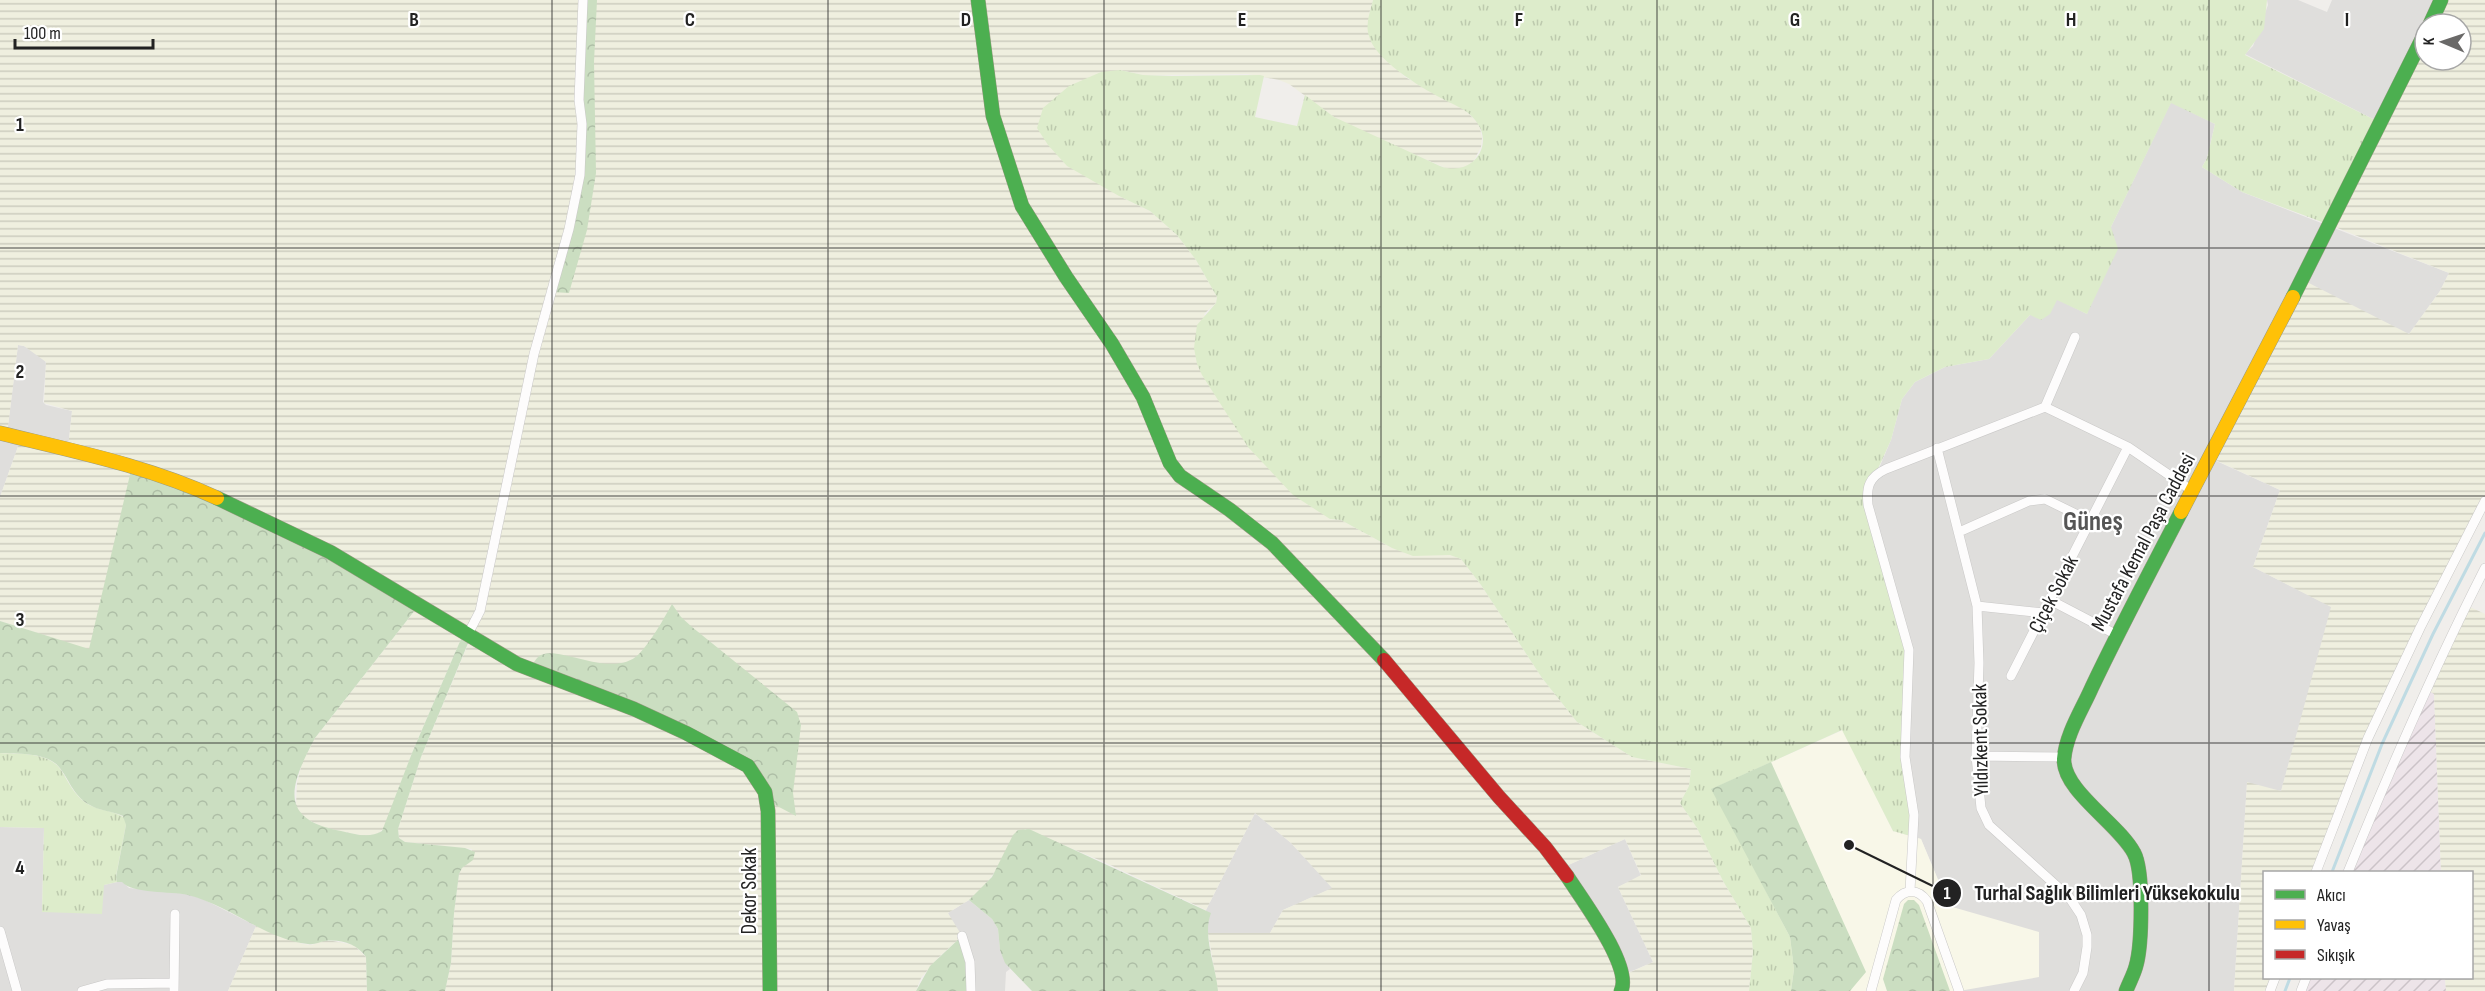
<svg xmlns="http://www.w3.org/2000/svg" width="2485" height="991" font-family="'Sofia Sans Condensed',sans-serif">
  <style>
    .residential { fill: #dfdedc }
    .industrial { fill: url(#industrial-furrows) }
    .education { fill: #f8f7e8 }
    .farmland { fill: url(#farmland-rules); fill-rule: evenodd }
    .grass { fill: url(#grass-tufts) }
    .forest { fill: url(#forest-crowns) }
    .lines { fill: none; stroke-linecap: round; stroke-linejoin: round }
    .stream { stroke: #bfdbe3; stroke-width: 3 }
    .street-casing { stroke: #c9c8c7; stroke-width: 10 }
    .fast-casing { stroke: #999a82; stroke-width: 15 }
    .slow-casing { stroke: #999a82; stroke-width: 15 }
    .jam-casing { stroke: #999a82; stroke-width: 15 }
    .street { stroke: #fdfcfc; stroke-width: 9 }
    .fast { stroke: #4caf50; stroke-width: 14 }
    .slow { stroke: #ffc107; stroke-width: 14 }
    .jam { stroke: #c62828; stroke-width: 14 }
    .grid { fill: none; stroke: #222; stroke-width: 1.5; stroke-opacity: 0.55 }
    .labels { text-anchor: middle; stroke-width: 4.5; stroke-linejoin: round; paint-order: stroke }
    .street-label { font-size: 21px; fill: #222; stroke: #fff }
    .district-label { font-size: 27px; font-weight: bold; fill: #555; stroke: #fff }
    .grid-label { font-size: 20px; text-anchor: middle; font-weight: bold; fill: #222; stroke: #fff; stroke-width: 4.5; stroke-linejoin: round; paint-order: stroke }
    .leader { fill: none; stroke: #222; stroke-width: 2 }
    .callout-dot { fill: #222; stroke: #fff; stroke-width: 2 }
    .mark-label { font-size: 18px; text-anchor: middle; font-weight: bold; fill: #fff }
    .callout-label { font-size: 22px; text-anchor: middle; font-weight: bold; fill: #222; stroke: #fff; stroke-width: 4.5; stroke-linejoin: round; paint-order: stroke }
  </style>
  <defs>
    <pattern id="industrial-furrows" width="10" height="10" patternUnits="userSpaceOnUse" patternTransform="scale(1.5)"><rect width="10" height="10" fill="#ede4e9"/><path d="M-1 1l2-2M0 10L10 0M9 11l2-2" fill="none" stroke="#cbc3c8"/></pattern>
    <pattern id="farmland-rules" width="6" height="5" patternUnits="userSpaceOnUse" patternTransform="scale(1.5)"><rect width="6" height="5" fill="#efefdf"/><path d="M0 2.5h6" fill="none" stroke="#cdcdbf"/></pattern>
    <pattern id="grass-tufts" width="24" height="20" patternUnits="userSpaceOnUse" patternTransform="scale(1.5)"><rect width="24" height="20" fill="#ddeccb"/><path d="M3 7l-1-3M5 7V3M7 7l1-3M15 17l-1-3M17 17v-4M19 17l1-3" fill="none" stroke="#bdcaae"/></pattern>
    <pattern id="forest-crowns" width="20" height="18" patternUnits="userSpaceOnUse" patternTransform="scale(1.5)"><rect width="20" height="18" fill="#cbdec1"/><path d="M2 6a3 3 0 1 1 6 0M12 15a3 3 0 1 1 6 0" fill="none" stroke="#aebea6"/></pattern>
  </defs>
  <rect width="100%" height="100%" fill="#f0eeeb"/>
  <path class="residential" d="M2267 0H2298L2327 12 2332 0H2441L2381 123 2245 54 2253 46 2268 5Z
    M2171 102 2215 124 2207 158 2202 167 2242 192 2449 273 2440 291 2409 334 2212 459 2280 490 2253 567 2332 607 2281 792 2247 783 2234 991H1959L1949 906 1921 839 1914 837 1868 505 1871 480 1877 473 1891 440 1902 399 1915 382 1945 367 1989 359 2030 315 2057 299 2087 314 2111 227Z
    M18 345 24 346 45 360 46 364 43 402 46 405 72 411 68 448 21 438 0 497V433L7 434Z
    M1255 813 1291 843 1333 888 1283 910 1270 933H1208L1206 910Z
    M0 827 44 828 42 912 104 885 122 881 129 888 187 894 203 899 256 926 228 991H0Z
    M1625 839 1641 876 1618 887 1653 962 1623 975 1562 868Z
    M969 900 992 919 998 929 1000 950 1010 969 1006 972 1005 991H971L948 913Z"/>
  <path class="industrial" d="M2425 689 2434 693 2441 872H2348Z
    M2306 978H2445L2446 991H2301Z"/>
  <path class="education" d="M1843 730 1893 831 1921 839 1949 906 2039 932V977L1959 991H1791L1792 986 1711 789Z"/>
  <path class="farmland" d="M0 0H1373L1369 14 1373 45 1405 77 1465 110 1479 124 1482 138 1481 147 1473 162 1468 167 1461 169H1448L1362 132 1334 117 1289 84 1279 80 1247 74 1143 75 1120 70 1119 196 1150 211 1177 235 1196 260 1217 297 1216 303 1204 314 1330 519 1341 520 1392 548 1451 555 1461 559 1481 585 1542 678 1577 722 1632 757 1691 769 1689 786 1680 803 1697 828 1723 881 1751 928 1753 952 1749 991H1218L1208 933H1270L1283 910 1332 888 1291 843 1255 813 1206 910 1104 862 1025 829 984 887 969 900 948 913 962 936 938 958 921 978 916 991H445L451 963 454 913 459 874 462 868 470 861 472 849 405 842 399 838 398 829 421 757 471 637 464 632 412 753 385 827 377 835 364 836 324 828 303 817 296 807 297 783 302 763 315 738 419 605 89 650 0 621V497L21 438 68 448 72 411 44 403 46 362 24 346 18 345 7 435 0 433ZM1625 839 1641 875 1618 887 1653 962 1624 975 1562 868Z
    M2441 0H2485V501L2368 738 2316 872H2264V978H2275L2270 991H2234L2247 782 2281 791 2331 607 2253 567 2280 490 2211 458 2303 280 2409 334 2440 291 2449 273 2330 225 2425 33V60H2461V24H2430Z
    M2466 605 2485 614V991H2446L2445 978H2472V872H2441L2434 694 2425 689Z
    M256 926 303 944 311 945 323 941H333L354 945 366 957 367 991H228Z"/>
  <path class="grass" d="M1373 0H2267L2264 29 2245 55 2381 123 2330 225 2242 192 2202 167 2207 158 2215 124 2171 103 2111 227 2118 249 2087 314 2057 300 2050 314 2041 320 2030 315 1989 359 1945 367 1915 382 1902 399 1891 440 1867 493 1908 641 1905 745 1914 837 1893 831 1842 730 1712 789 1790 937 1794 969 1791 991H1749L1753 952 1751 928 1723 881 1697 828 1680 803 1689 786 1691 769 1632 757 1577 722 1542 678 1481 585 1461 559 1450 555 1413 556 1392 548 1341 520 1330 519 1293 495 1248 447 1202 375 1197 364 1194 348 1197 325 1216 303 1217 297 1196 260 1177 235 1150 211 1119 196 1067 166 1048 145 1037 128 1043 108 1069 86 1101 72 1120 70 1143 75 1172 76 1260 75 1264 76 1255 117 1297 126 1305 95 1334 117 1440 166C1472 178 1496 145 1475 120 1467 109 1452 104 1441 98 1420 87 1374 59 1369 36 1365 24 1370 12 1373 0Z
    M0 753C19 754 49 752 61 770 68 781 74 795 86 803 97 811 114 810 125 818L126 825 116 876 117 882 104 885 102 914 42 912 44 828 0 827Z"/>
  <path class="forest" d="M583 0H597L594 62 596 173 587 230 569 293 552 292 576 200Z
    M132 466 187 484 419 605 315 738C290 785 277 819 341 831 355 834 369 839 382 831L412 753 464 632 471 636 421 757 398 829 399 838 405 842 465 848 475 852 473 860 462 868 459 874 454 913 451 963 445 991H367L366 957C357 944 341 939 325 941 319 942 315 945 308 944 265 939 229 905 188 895 171 891 132 894 122 882H117L116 877 126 825 123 816C112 811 99 811 88 804 73 795 69 779 59 767 47 752 17 754 0 753V621L89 649Z
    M672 604 681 617 692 627 797 712 801 725 793 793 796 816 766 800 748 766 529 669C533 665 536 657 541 655 560 645 613 680 639 654 652 640 663 620 672 604Z
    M1771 762 1866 972 1850 991H1791L1794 969 1790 937 1711 789Z
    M1029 829 1211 913C1202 936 1216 966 1218 991H1032L1005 963 1000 950 998 929 992 919 969 900 992 877 1013 835 1018 830Z
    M1908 900H1914L1919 905 1950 991H1887L1883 979 1904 904Z
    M962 936 971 991H916L930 966Z"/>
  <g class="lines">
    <path class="stream" d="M2332 872 2382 744 2433 634 2485 533
      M2285 991 2290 978"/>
    <g class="street-casing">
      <path id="street" d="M2045 407 2075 337
        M1937 448 1977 606 1979 663 1976 756 1981 808 1989 825 2069 897 2081 915 2087 935V947L2083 973 2074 991
        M1959 532 2029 501 2045 499 2090 521
        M2050 600 2117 635
        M1977 606 2044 613
        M468 634 480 611 534 354 569 229 580 175 582 124 579 100 583 0
        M2011 676 2128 447
        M1976 756 2064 757
        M2316 872 2368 738 2420 628 2485 501
        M2348 872C2390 769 2434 668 2485 568
        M1910 891 1914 815 1905 757 1909 650 1868 505C1866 487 1869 477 1886 469L2045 407 2128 447 2194 492
        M0 931 17 991
        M962 936 970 962 971 991
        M82 991 107 984 174 983
        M174 991 175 914
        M1871 991 1896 900C1906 888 1918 889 1927 901L1959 991
        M2270 991 2275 978
        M2301 991 2306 978"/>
    </g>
    <g class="fast-casing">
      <path id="fast" d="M978 0 993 116 1022 206 1066 277 1112 344 1143 397 1170 463 1180 476 1230 510 1272 543 1384 660
        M2430 24 2441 0
        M2293 297 2425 33
        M217 498 330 552 517 664 634 709 686 733 748 766 765 792 768 811 770 991
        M1567 876C1581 898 1633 967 1621 991
        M2126 991C2129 983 2134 974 2136 966 2142 945 2144 871 2134 853 2119 824 2063 791 2064 759 2066 734 2082 710 2092 687 2120 628 2151 570 2181 512"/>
    </g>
    <g class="slow-casing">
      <path id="slow" d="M0 433C73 451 148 466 217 498
        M2181 512 2293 297"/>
    </g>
    <g class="jam-casing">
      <path id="jam" d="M1384 660 1499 797 1545 847 1567 876"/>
    </g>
    <use href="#street" class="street"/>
    <use href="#fast" class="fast"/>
    <use href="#slow" class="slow"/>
    <use href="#jam" class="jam"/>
  </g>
  <path class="grid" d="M276 0V991M552 0V991M828 0V991M1104 0V991M1381 0V991M1657 0V991M1933 0V991M2209 0V991M0 248H2485M0 496H2485M0 743H2485"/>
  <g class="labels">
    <g class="street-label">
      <text transform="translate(2143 542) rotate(-62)" y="7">Mustafa Kemal Paşa Caddesi</text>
      <text transform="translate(2053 594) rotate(-63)" y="7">Çiçek Sokak</text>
      <text transform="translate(1980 740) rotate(-91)" y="7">Yıldızkent Sokak</text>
      <text transform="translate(749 891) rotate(-90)" y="7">Dekor Sokak</text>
    </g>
    <g class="district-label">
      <text x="2093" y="530">Güneş</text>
    </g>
  </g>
  <g class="grid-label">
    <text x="414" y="26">B</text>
    <text x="690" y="26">C</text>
    <text x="966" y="26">D</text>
    <text x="1242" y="26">E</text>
    <text x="1519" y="26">F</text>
    <text x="1795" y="26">G</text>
    <text x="2071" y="26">H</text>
    <text x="2347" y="26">I</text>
    <text x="20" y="131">1</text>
    <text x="20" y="378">2</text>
    <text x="20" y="626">3</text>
    <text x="20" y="874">4</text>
  </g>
  <path class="leader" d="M1849 845L1947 893"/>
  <g class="callout-dot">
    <circle cx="1849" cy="845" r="6"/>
    <circle cx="1947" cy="893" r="15"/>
  </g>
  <g class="mark-label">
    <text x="1947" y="899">1</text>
  </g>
  <g class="callout-label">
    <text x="2107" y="900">Turhal Sağlık Bilimleri Yüksekokulu</text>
  </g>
  <rect x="2263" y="871" width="210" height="108" fill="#ffffff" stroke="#a7a7a7" stroke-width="1.5"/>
  <rect x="2275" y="890" width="30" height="9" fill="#4caf50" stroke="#a7a7a7" stroke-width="1.5"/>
  <text x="2317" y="901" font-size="18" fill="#222222">Akıcı</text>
  <rect x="2275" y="920" width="30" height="9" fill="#ffc107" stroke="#a7a7a7" stroke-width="1.5"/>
  <text x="2317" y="931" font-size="18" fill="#222222">Yavaş</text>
  <rect x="2275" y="950" width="30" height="9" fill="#c62828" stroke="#a7a7a7" stroke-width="1.5"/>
  <text x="2317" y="961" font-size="18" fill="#222222">Sıkışık</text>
  <g transform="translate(2443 42) rotate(272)"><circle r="28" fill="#ffffff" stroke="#a7a7a7" stroke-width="1.5"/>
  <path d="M0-4.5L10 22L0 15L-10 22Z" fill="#6a6968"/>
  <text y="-9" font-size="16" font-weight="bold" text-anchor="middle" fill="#222222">K</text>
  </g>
  <path d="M15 39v9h138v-9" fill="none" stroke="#222222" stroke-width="3"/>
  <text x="24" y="39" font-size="18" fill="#222222" stroke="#ffffff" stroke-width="4.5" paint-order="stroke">100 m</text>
</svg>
